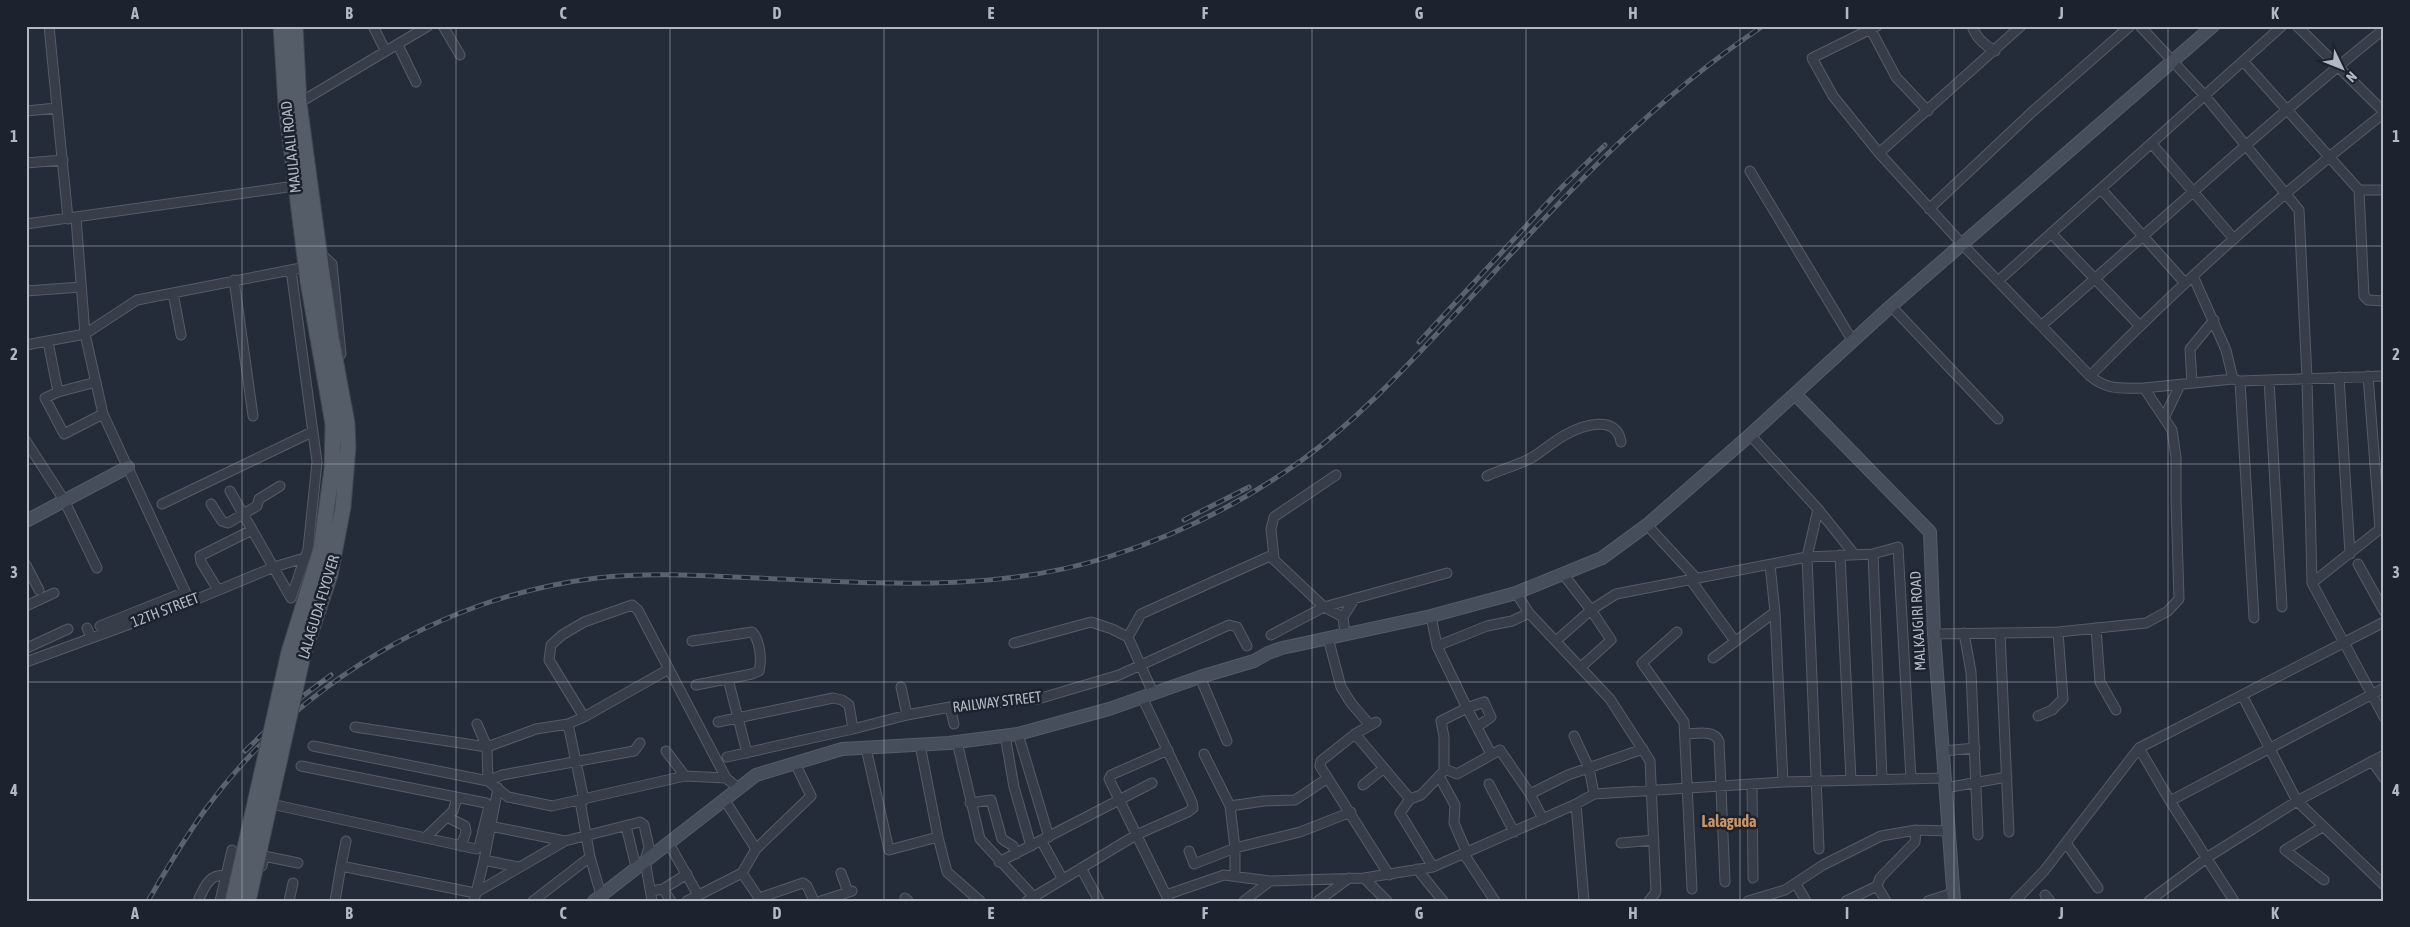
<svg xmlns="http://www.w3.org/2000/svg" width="2410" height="927" font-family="'Asap Condensed',sans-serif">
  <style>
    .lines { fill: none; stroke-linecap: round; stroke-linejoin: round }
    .street-casing { stroke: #555c67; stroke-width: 11 }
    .secondary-casing { stroke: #555c67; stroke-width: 14 }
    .primary-casing { stroke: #404752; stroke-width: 17 }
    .street { stroke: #373e49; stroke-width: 9 }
    .secondary { stroke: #464e5c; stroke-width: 12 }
    .primary { stroke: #555d69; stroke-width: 15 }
    .rail-casing { stroke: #596270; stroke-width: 5 }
    .rail { stroke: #1c232e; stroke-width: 3; stroke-dasharray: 9; stroke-linecap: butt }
    .primary-bridge-casing { stroke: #404752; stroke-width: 17; stroke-linecap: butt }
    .primary-bridge { stroke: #555d69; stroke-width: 15 }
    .grid { fill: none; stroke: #b2b9c5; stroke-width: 1; stroke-opacity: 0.55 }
    .labels { text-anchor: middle; stroke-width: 5; stroke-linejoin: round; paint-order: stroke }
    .street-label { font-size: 15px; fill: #b2b9c5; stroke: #1c232e }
    .neighbourhood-label { font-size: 16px; font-weight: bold; fill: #cb9467; stroke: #1c232e }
    .neatline { fill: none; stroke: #b2b9c5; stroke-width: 2 }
    .grid-label { font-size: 16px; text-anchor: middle; font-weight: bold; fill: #b2b9c5 }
  </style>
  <rect width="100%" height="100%" fill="#242c39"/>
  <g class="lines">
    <g class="street-casing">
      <path id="street" d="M49 26 68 219
        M373 26 385 50
        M443 26 460 55
        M1877 26 1812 58 1833 96 1879 153
        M1972 26C1976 38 1984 45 1995 51
        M2140 26 2205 96 2299 210 2307 378 2312 583 2384 717
        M2297 26 2384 112
        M1871 30 1896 77 1928 111
        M398 45 416 82
        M2243 61 2359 190H2384
        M299 103 428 26
        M26 111 57 108
        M2152 144 2234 239
        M26 163 63 160
        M1750 171 1852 340
        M2101 189 2185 283
        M2359 190 2364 296 2368 300 2384 301
        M1929 209 2032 112 2130 26
        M76 218 85 334 103 414 190 602
        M26 224 295 186
        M2051 233 2139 325
        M320 253 332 264 341 354
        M2193 276 2226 350 2233 379
        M234 280 253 416
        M1998 281 2282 26
        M26 291 81 287
        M173 293 181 335
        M1891 306 1998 419
        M2042 325C2156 226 2266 124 2384 29
        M48 342 58 392
        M26 345 85 334 137 300 306 267
        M2090 376C2182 282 2281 194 2384 113
        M2339 377 2350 554
        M2269 380 2282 607
        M2240 381 2254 618
        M96 382 58 392 45 398 64 434 103 414
        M2192 383 2190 349 2214 320
        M2144 388 2233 379 2240 381 2384 376
        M2165 416 2180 385
        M1750 435 1818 509 1807 557 1819 849
        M26 441 64 500 97 568
        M1487 476C1502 469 1519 465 1533 457 1544 450 1554 441 1565 435 1583 425 1617 414 1621 442
        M230 491 291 598
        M162 504 312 432
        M211 504 222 521 228 523 257 506 259 499 280 486
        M1818 509 1854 554
        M1647 525 1696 578
        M1873 554 1898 547 1911 779
        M1840 555 1851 780
        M1274 558 1271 529 1274 517 1336 475
        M2358 564 2384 611
        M26 565 39 590
        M1770 565 1775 612 1783 782
        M1563 574 1591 610 1611 640 1581 667
        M1690 579 1735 641
        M2312 583 2380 529 2368 376
        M218 590 201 562 200 556 252 530
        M1516 593 1529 613 1610 699 1650 761 1656 892 1649 901
        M291 598 308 549 317 462 291 270
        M26 606 54 593
        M1431 616 1437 646 1487 626 1512 621 1529 613
        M1343 617 1355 598
        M100 626 185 592
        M87 628 91 638
        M2096 628 2100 682 2116 710
        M1677 632 1642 663 1684 722 1692 889
        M1964 633 1971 672 1978 835
        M2000 633 2009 832
        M1934 634 2058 632 2146 623 2168 611 2179 599 2176 500V457L2172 430 2144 388C2121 388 2109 391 2090 376L1962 244 1879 153 2021 26
        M1271 635 1324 607 1447 573
        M1128 637 1141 614 1270 556 1324 607 1343 617 1345 634
        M1328 638 1341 687 1351 703 1369 724
        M1557 640 1591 610 1616 594 1807 557 1873 554 1882 779
        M692 641 752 632C760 640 762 660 759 671L752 674 696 685
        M1014 643 1091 622 1112 629 1128 637 1153 693
        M29 647 68 629
        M1713 658 1775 612
        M26 662 190 602 274 567 304 558
        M1200 677 1227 741
        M728 679 747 753
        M901 687 907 715
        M2242 695 2297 801 2384 885
        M950 707 954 724
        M2038 716 2052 710 2063 699 2058 632
        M584 717 669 669
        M718 722 833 698 842 700 849 705 853 729
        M1376 722 1355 734 1321 761 1320 766 1389 875
        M477 724 487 747 536 729 568 724 584 800
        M568 724 584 717 549 660 551 645 562 635 584 622 632 605 638 610 726 778 738 788
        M355 727 487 747 488 781 502 775 634 751 640 743
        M1477 727 1491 717 1484 702 1467 708 1491 754
        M1018 734 1049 837
        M1355 734 1410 799
        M1685 734C1696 734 1713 729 1719 741L1725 882
        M1005 735 1014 787 1031 846
        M1574 736 1589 768 1594 794
        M957 742 980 839 1033 896
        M920 745 938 837 947 872 980 901
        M313 746 488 781 508 797 552 806 685 776 726 778
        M866 748 889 850 938 837
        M2139 748 2170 801 2234 901
        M1168 750 1111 775 1109 779 1169 901
        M666 751 685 776
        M1943 751 1975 748
        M1204 754 1230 806 1235 848V876
        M727 757 853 729 907 715 950 707 1038 699 1119 675 1229 625 1237 627 1247 646
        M2372 761 2384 778
        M1445 769 1457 774 1500 750 1530 794 1543 819
        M1439 776 1455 805 1454 823 1467 853
        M1489 784 1514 832
        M1363 785 1384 768
        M1752 785 1753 878
        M1945 788 2007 777
        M1530 794 1568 775 1643 749
        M724 799 756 849
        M580 801 590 857 601 895
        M2170 801 2384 688
        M970 803 991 800 1002 839 1013 846 1016 854
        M1576 804 1584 901
        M276 805 476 849 479 847 489 806 486 803 301 766
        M1230 806 1264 801 1295 800 1328 778
        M447 817 465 826 466 832 461 846
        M490 826 565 841
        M626 826 636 867
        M2322 827 2285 850 2324 880
        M425 838 453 811 457 798
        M668 842 698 895
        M1042 842 1062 878
        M1621 843 1654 840
        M2066 843 2098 888
        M1189 851 1194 864 1235 848 1300 832 1351 812
        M1464 854 1495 901
        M484 860 518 867
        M999 862 1152 783
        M262 866 264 856 298 863
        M341 866 346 841
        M1433 867 1400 813 1410 799 1421 795 1444 771V737L1441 721 1467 708 1437 646
        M1081 868 1099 901
        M1417 869 1443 901
        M742 873 761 901
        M841 873 848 892
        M1364 878 1387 901
        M1796 884 1806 901
        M1877 886 1886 901
        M663 889 687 874
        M657 890 663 889 671 901
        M1166 895 1224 875 1270 881 1364 878 1433 867 1576 804 1594 794 1783 782 1944 778
        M2045 895 2050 901
        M759 898 803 883 807 886 814 901
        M905 898 908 901
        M198 901C210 874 213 873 242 877
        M220 901 232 850
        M289 901 293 883
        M335 901 341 866 475 893 565 841 640 822 644 825 649 847 645 860 652 901
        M474 901 484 860 498 788
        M533 901 590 857
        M687 901 742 873 756 849 811 796 795 763
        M821 901 852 891
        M1027 901 1136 835 1188 812 1193 808 1192 802 1142 697
        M1244 901 1270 881
        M1318 901 1349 878
        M1748 901 1785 890 1823 865 1881 836 1916 830 1948 831
        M1846 901 1877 886 1880 878 1915 842 1916 830
        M1928 901 1953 893
        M2015 901 2044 871 2139 748 2384 622
        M2149 901 2208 857 2297 801 2384 755"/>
    </g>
    <g class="secondary-casing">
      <path id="secondary" d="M1795 394 1930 532 1934 634 1954 901
        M26 521 128 467
        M594 901 756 775 842 749 949 743 1018 734 1109 709 1200 677 1254 661 1268 653 1282 648 1431 616 1516 593 1602 558 1647 525 1750 435 1891 306 2213 26"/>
    </g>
    <g class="primary-casing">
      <path id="primary" d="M281 26 286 105 308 282
        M295 26 299 103 323 281"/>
    </g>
    <use href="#street" class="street"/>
    <use href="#secondary" class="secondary"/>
    <use href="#primary" class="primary"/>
    <g class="rail-casing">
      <path id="rail" d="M1419 342 1563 186 1605 145
        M1184 520 1249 487
        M245 751 299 699 331 675
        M148 901C166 870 184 839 205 810 297 684 441 597 597 578 658 571 721 577 782 579 892 584 1005 591 1111 556 1180 534 1244 502 1302 460 1363 416 1413 359 1464 305 1557 204 1648 102 1763 26"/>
    </g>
    <use href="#rail" class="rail"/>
    <g class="primary-bridge-casing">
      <path id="primary-bridge" d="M233 901 289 652 321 549 332 469 333 424 308 282
        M248 901 303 655 330 575 343 507 348 447 347 423 331 337 323 281"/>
    </g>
    <use href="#primary-bridge" class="primary-bridge"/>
  </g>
  <path class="grid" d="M242 26V901M456 26V901M670 26V901M884 26V901M1098 26V901M1312 26V901M1526 26V901M1740 26V901M1954 26V901M2168 26V901M26 246H2384M26 464H2384M26 682H2384"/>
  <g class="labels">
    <g class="street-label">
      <text transform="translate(291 147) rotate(-96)" y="5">MAULA ALI ROAD</text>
      <text transform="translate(319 607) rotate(-73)" y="5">LALAGUDA FLYOVER</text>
      <text transform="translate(165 610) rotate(-21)" y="5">12TH STREET</text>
      <text transform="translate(1918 621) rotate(-93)" y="5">MALKAJGIRI ROAD</text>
      <text transform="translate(997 702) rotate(-7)" y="5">RAILWAY STREET</text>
    </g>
    <g class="neighbourhood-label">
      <text x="1729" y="827">Lalaguda</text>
    </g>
  </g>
  <rect width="2410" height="927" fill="none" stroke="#1c232e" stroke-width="55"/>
  <g transform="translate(2342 68) rotate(133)" stroke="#1c232e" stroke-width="4" paint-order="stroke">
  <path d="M0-4L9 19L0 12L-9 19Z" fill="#b2b9c5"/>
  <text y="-8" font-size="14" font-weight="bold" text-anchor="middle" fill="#b2b9c5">N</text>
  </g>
  <rect x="28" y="28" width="2354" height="872" class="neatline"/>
  <g class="grid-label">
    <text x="135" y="19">A</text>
    <text x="349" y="19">B</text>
    <text x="563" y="19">C</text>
    <text x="777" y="19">D</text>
    <text x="991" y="19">E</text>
    <text x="1205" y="19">F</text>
    <text x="1419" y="19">G</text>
    <text x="1633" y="19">H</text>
    <text x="1847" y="19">I</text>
    <text x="2061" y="19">J</text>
    <text x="2275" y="19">K</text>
    <text x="14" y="142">1</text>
    <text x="2396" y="142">1</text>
    <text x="14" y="360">2</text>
    <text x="2396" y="360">2</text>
    <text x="14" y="578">3</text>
    <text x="2396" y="578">3</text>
    <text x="14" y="796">4</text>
    <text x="2396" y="796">4</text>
    <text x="135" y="919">A</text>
    <text x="349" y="919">B</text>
    <text x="563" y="919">C</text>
    <text x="777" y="919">D</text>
    <text x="991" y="919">E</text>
    <text x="1205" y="919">F</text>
    <text x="1419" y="919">G</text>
    <text x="1633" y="919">H</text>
    <text x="1847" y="919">I</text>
    <text x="2061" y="919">J</text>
    <text x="2275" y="919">K</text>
  </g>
</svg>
